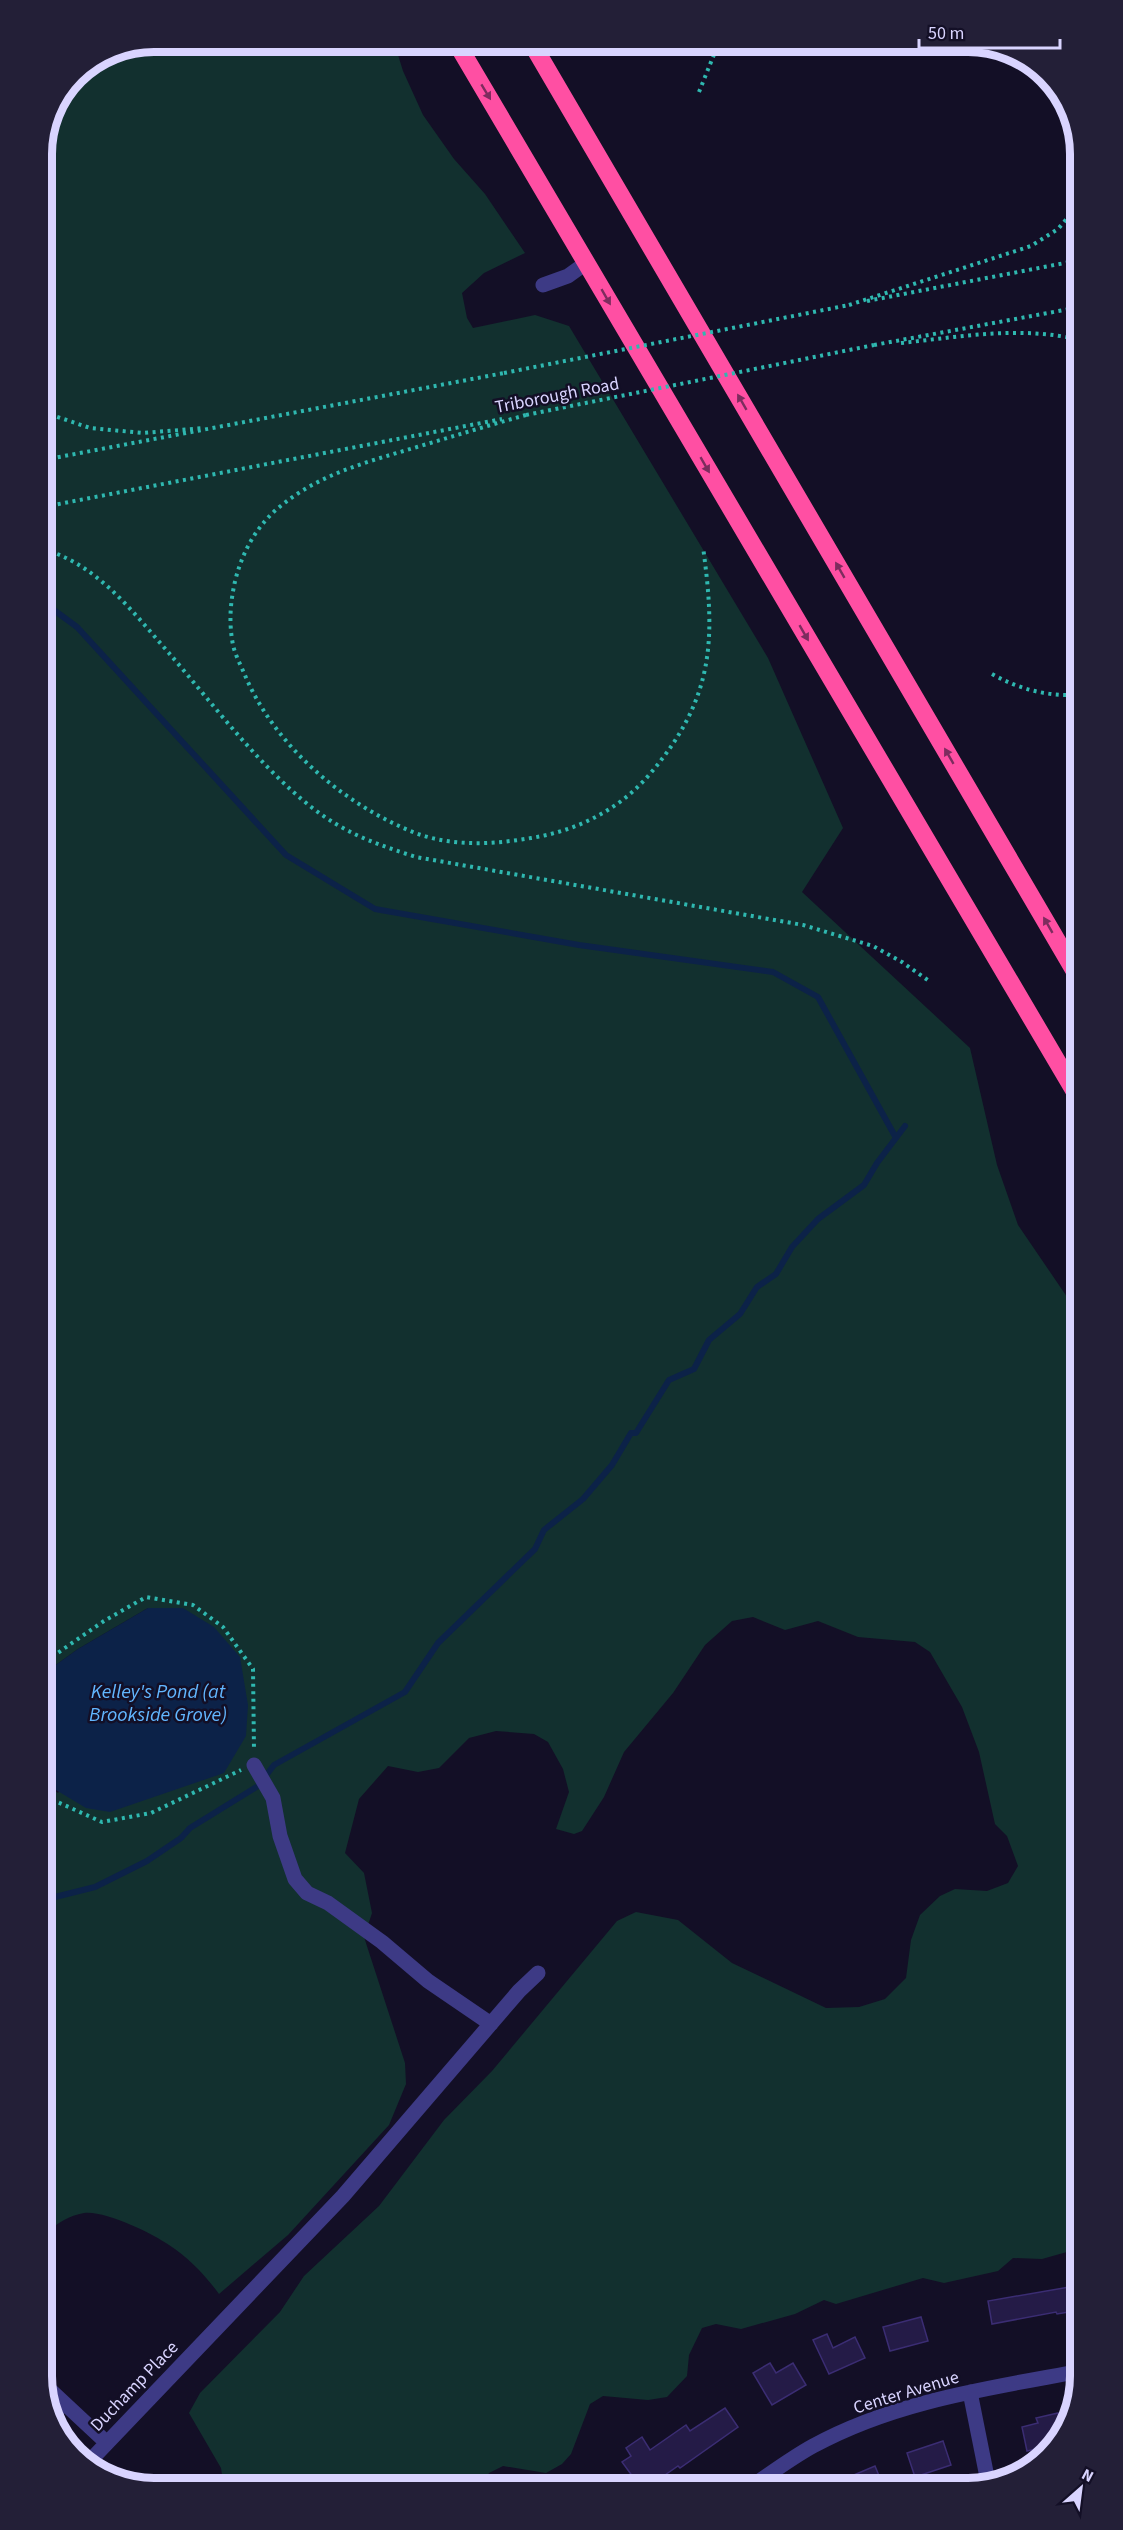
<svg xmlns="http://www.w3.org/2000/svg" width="1123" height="2530" viewBox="0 0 1123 2530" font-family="'Source Sans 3',sans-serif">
	<rect width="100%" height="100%" fill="#130f26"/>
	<path fill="#12302f" d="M154,42H394L403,71L423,115L454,159L485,194L525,253L484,273L462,293L467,318L473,328L535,315L569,326L768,658L843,828L802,892L970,1048L997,1165L1018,1225L1078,1313L1081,2248L1042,2259L1013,2258L998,2271L944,2283L923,2278L836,2304L824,2300L795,2314L741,2329L716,2324L702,2328L689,2355L687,2376L667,2397L648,2400L603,2396L590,2404L571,2454L562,2464L546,2473L503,2466L489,2473L482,2485L224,2487L221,2468L189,2413L200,2393L280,2312L304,2276L379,2206L444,2120L492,2071L617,1921L636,1912L678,1920L732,1963L826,2008L859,2007L885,1999L906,1978L911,1940L920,1915L940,1896L955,1889L987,1891L1008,1883L1018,1866L1007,1836L995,1824L979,1752L962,1707L930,1652L915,1642L858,1637L818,1621L785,1630L753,1617L732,1621L705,1645L673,1693L624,1752L604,1797L582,1831L574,1834L556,1829L569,1792L563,1769L548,1742L534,1734L496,1731L469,1738L439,1768L418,1772L388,1766L359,1799L345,1853L364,1873L372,1913L364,1937L405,2063L406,2084L389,2125L288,2235L219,2294C206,2276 188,2257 169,2245C152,2233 104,2210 84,2213C69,2216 58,2222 48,2232L46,1784L58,1793L182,1608H148L78,1649L46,1672L42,147L75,75L112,50Z"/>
	<path fill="#0c2248" d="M148,1608H183L214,1627L240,1657L248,1705L246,1736L224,1773L110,1812L86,1808L46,1784V1672L78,1649Z"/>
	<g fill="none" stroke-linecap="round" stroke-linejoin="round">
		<path stroke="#0c2248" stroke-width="6" d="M43,602L77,627L286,855L375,909L579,945L773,972L818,997L896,1138
			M47,1899L95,1887L147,1861L181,1838L190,1828L258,1786L274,1765L405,1692L438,1643L535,1549L544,1530L583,1499L612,1465L631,1433H636L669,1380L694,1369L709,1340L740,1314L757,1287L776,1274L792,1247L818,1219L864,1185L877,1163L905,1126"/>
	</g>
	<path fill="#241b47" stroke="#3b2d73" stroke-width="1.5" d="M1081,2285V2308L1075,2311L1057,2314L1056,2312L992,2324L988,2301Z
		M921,2317L928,2341L890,2351L883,2327Z
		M827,2334L833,2348L855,2337L865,2358L829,2374L813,2340Z
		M770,2363L776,2373L793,2363L806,2385L772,2405L753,2373Z
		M725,2408L738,2427L680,2468L678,2466L652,2484H643L637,2475L633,2477L622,2462L631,2456L626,2448L642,2437L650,2450L686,2425L690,2431Z
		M1058,2413L1062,2433L1058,2444L1046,2453L1045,2447L1027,2451L1022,2427L1038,2423L1036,2418Z
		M943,2441L951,2465L915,2477L907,2453Z
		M875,2466L882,2483H835Z"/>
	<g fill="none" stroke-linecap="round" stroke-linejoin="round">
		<path stroke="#2fb8b0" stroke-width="4" stroke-dasharray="3 4.5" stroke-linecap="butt" d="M699,92L719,42
			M867,301L1075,261
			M849,305L1031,246L1058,229L1075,209
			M901,343C959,337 1018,326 1076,339
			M874,345L1075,308
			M43,412L90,428L143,433L204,428
			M526,415C490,425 454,436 417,447C367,462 318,474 277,509C254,529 240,557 234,586C230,606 229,624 233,645C235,654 240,664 244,673C273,743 338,800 408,830C447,847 490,845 531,838C576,831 619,810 649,775C714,699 716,641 703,547
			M43,460L504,373
			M43,507L502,419
			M43,549C98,565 132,611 168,652C215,706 275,788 336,824C361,839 388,848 416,857L803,925L873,946L902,962L929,981
			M992,674C1019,689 1045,696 1076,695
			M46,1661L104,1621L146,1597L193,1605L223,1627L253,1669L254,1750
			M46,1795L53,1800L102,1822L151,1813L241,1770"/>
		<path stroke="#3d3a85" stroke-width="15" d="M543,285L568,276L586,263
			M254,1765L273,1798L280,1836L295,1879L307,1893L328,1903L382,1942L428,1981L491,2024
			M48,2388L107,2443
			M970,2392L988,2482
			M51,2416L64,2403
			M86,2465L343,2196L519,1991L538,1973
			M755,2484C774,2471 793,2457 813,2446C895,2401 990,2388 1081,2371"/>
		<path stroke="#ff4fa3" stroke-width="18" d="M456,42L1078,1097
			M531,42L1077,975"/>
		<path stroke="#2fb8b0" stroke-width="4" stroke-dasharray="3 4.5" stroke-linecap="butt" d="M504,373L849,305
			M526,415L874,345"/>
	</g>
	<defs><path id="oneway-solid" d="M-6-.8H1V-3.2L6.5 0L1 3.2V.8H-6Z" transform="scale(1.5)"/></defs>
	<g fill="#7d2c5e">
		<use href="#oneway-solid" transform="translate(486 92) rotate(59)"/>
		<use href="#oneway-solid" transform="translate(606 297) rotate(60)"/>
		<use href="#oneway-solid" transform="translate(742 402) rotate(-120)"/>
		<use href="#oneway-solid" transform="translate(705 465) rotate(60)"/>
		<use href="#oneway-solid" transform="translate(840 570) rotate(-120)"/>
		<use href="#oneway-solid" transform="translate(804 633) rotate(60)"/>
		<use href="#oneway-solid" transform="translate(949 756) rotate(-120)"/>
		<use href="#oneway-solid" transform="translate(1048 925) rotate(-120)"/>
	</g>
	<g text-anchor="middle" stroke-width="5" stroke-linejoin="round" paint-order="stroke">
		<g font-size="18" fill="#d9d4ff" stroke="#130f26">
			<text transform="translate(557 395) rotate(-11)" y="6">Triborough Road</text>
			<text transform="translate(134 2386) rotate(-46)" y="6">Duchamp Place</text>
			<text transform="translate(906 2392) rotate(-17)" y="6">Center Avenue</text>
		</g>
		<g font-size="20" font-style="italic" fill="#62b6ff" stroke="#130f26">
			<text x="158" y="1698">Kelley's Pond (at<tspan x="158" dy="23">Brookside Grove)</tspan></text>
		</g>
	</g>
	<path d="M0 0H1123V2530H0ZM154 52H968A102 102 0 0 1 1070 154V2376A102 102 0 0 1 968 2478H154A102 102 0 0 1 52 2376V154A102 102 0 0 1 154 52Z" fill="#231f37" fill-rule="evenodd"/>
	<path fill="none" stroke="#d9d4ff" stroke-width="8" d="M154 52H968A102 102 0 0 1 1070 154V2376A102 102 0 0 1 968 2478H154A102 102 0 0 1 52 2376V154A102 102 0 0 1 154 52Z"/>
	<g transform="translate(1081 2488) rotate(28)" stroke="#130f26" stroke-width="4.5" paint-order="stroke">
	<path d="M0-4.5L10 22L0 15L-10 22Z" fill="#d9d4ff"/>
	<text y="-9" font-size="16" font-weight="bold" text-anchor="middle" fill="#d9d4ff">N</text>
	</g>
	<path d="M919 39v9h141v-9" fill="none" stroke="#d9d4ff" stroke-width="3"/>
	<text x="928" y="39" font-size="18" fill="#d9d4ff" stroke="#130f26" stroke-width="4.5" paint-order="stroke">50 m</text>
</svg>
